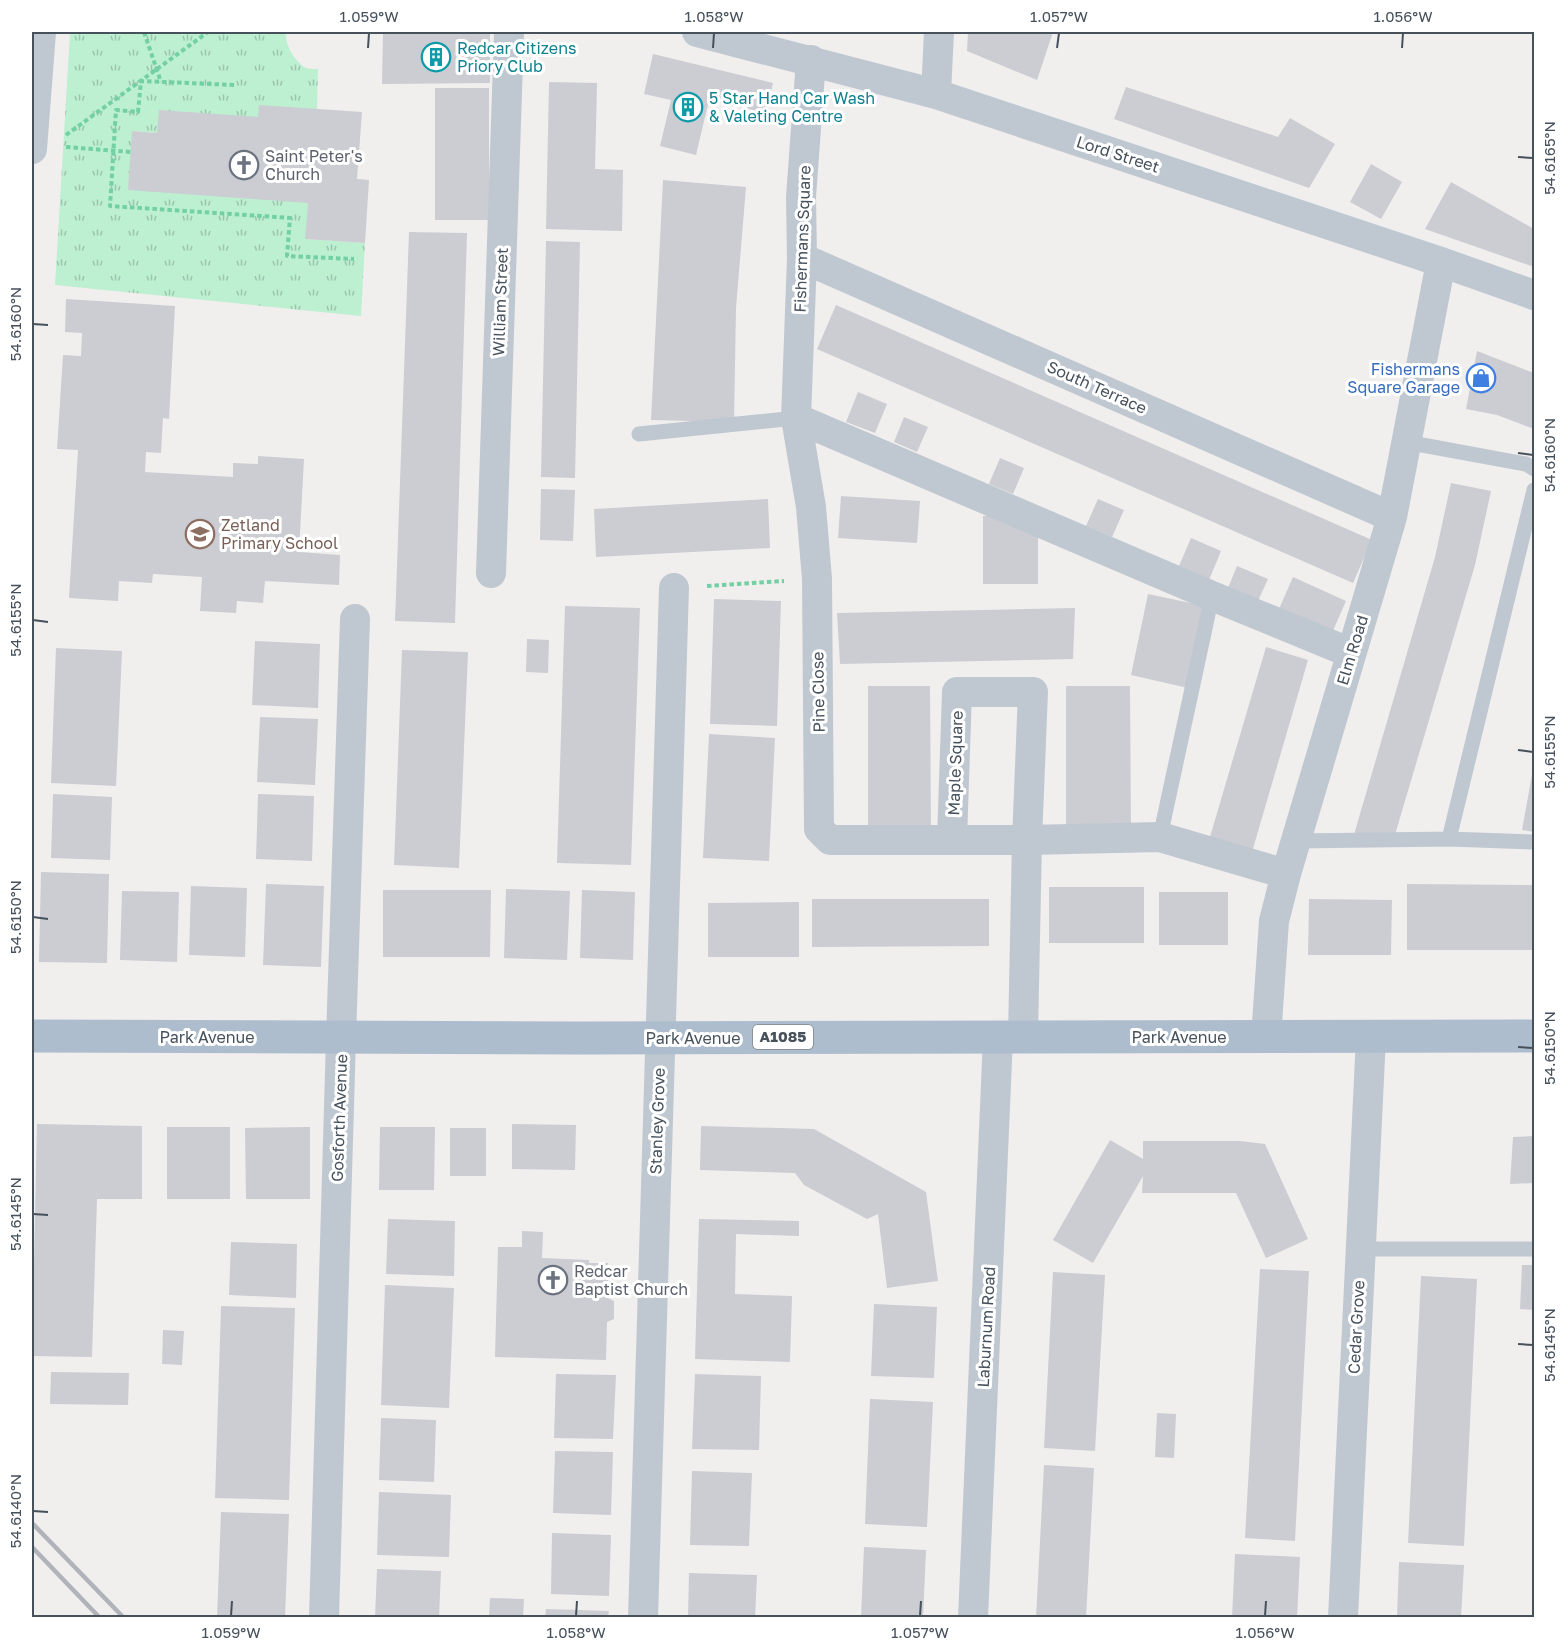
<svg xmlns="http://www.w3.org/2000/svg" width="1566" height="1649" viewBox="0 0 1566 1649" font-family="'Golos Text',sans-serif">
	<defs>
		<pattern id="grass-tufts" width="24" height="20" patternUnits="userSpaceOnUse" patternTransform="scale(1.5)"><rect width="24" height="20" fill="#bcf0d1"/><path d="M3 7l-1-3M5 7V3M7 7l1-3M15 17l-1-3M17 17v-4M19 17l1-3" fill="none" stroke="#9bc5ad"/></pattern>
	</defs>
	<rect width="100%" height="100%" fill="#f1eeee"/>
	<path fill="url(#grass-tufts)" d="M70,32H286C285,44 293,59 304,67C307,69 314,69 318,69L317,109L157,133L132,131L308,203L306,239L365,243L361,316L55,285Z"/>
	<path fill="#cbcdd3" d="M383,32H490V83L382,84Z
		M968,32L1027,33L1053,32L1037,80L967,51Z
		M653,54L773,83L766,113L709,100L696,155L660,146L671,100L644,94Z
		M549,82L597,83L595,169L623,170L622,231L546,229Z
		M1126,87L1278,137L1290,118L1335,144L1309,188L1114,119Z
		M435,88H489V220H435Z
		M259,105L362,112L357,179L369,180L365,243L305,239L308,203L128,190L132,131L157,133L159,110L258,117Z
		M1371,164L1402,182L1381,219L1350,202Z
		M663,180L746,187L736,308L734,422L651,420Z
		M1451,182L1534,229V267L1425,229Z
		M409,232L467,233L455,623L395,621Z
		M546,241L580,242L575,478L541,477Z
		M66,299L175,306L169,419L163,418L161,453L146,452L145,472L233,477V463L258,464V456L304,459L299,552L340,555L339,585L265,581L263,603L237,601L236,613L200,611L202,577L153,574L152,583L119,581L118,601L69,598L78,450L57,449L63,355L81,356L82,333L65,332Z
		M836,305L1372,540L1353,583L817,349Z
		M1477,351L1534,373V429L1497,415L1466,409Z
		M858,392L887,404L875,433L846,422Z
		M904,417L928,427L917,452L894,442Z
		M1000,458L1024,468L1013,494L989,484Z
		M1451,483L1491,491L1475,565L1394,838H1353L1435,557Z
		M541,489L575,490L573,541L540,540Z
		M841,496L920,501L917,543L838,538Z
		M768,499L770,548L596,557L594,509Z
		M1098,499L1124,510L1112,537L1086,526Z
		M1038,515V584H983V516Z
		M1191,538L1221,551L1209,580L1179,566Z
		M1237,566L1268,579L1258,601L1228,588Z
		M1293,577L1346,601L1332,633L1279,609Z
		M1148,594L1205,606L1188,688L1131,675Z
		M714,599L781,601L777,726L710,724Z
		M565,606L640,608L631,865L557,863Z
		M1075,608L1073,659L840,664L837,613Z
		M527,639L549,640L548,673L526,672Z
		M255,641L320,644L318,708L252,705Z
		M1266,647L1308,660L1250,859L1207,847Z
		M56,648L122,651L116,786L51,783Z
		M402,650L468,652L459,868L394,865Z
		M868,686H930L931,835H868Z
		M1066,686H1130L1131,836L1066,837Z
		M260,717L318,719L315,785L257,782Z
		M709,734L775,738L769,861L703,858Z
		M1533,769H1534V832L1522,830Z
		M53,794L112,797L110,860L51,858Z
		M258,794L314,796L312,861L256,859Z
		M41,872L109,874L107,963L39,962Z
		M266,884L324,886L321,967L263,965Z
		M1407,884L1534,885V950H1407Z
		M191,886L247,888L245,957L189,955Z
		M1049,887H1144V943H1049Z
		M506,889L570,891L567,960L504,958Z
		M383,890H491L490,957H383Z
		M582,890L635,892L633,960L580,958Z
		M122,891L179,892L177,962L120,960Z
		M1159,892H1228V945H1159Z
		M812,899H989V946L812,947Z
		M1309,899L1392,900L1391,955H1308Z
		M799,902V957H708V903Z
		M37,1124L142,1126V1199H97L92,1357L32,1356Z
		M512,1124L576,1125L575,1170L512,1169Z
		M701,1126L814,1129L926,1192L938,1281L887,1288L878,1214L867,1219L804,1185L795,1173L700,1170Z
		M167,1127H230V1199H167Z
		M310,1127V1199H246L245,1128Z
		M380,1127H435L434,1190H379Z
		M450,1128H486V1176H450Z
		M1534,1136V1183L1510,1184L1513,1137Z
		M1110,1140L1143,1159V1141H1240L1265,1144L1308,1239L1266,1258L1236,1193H1142L1143,1176L1093,1263L1053,1240Z
		M388,1219L455,1221L454,1276L386,1274Z
		M699,1219L799,1221V1236L736,1234L735,1294L792,1296L790,1362L695,1359Z
		M522,1231L543,1232L542,1258L589,1260V1263H608V1298L614,1301V1319L607,1322L606,1360L495,1357L498,1247H522Z
		M231,1242L297,1244L296,1298L229,1295Z
		M1522,1265H1534V1310L1520,1309Z
		M1260,1269L1309,1271L1295,1541L1245,1538Z
		M1053,1272L1105,1275L1095,1451L1044,1448Z
		M1421,1276L1477,1279L1464,1546L1408,1543Z
		M385,1285L454,1288L449,1408L381,1405Z
		M874,1304L937,1307L934,1378L871,1376Z
		M221,1306L295,1308L289,1500L215,1498Z
		M163,1330L184,1331L182,1365L162,1364Z
		M51,1372L129,1373L128,1405L50,1404Z
		M556,1374L616,1375L613,1439L554,1438Z
		M695,1374L761,1376L759,1450L692,1449Z
		M870,1399L933,1402L927,1527L865,1524Z
		M1157,1413L1176,1414L1174,1458L1155,1457Z
		M381,1418L436,1420L434,1482L379,1480Z
		M555,1451L613,1452L611,1515L553,1513Z
		M1044,1465L1094,1468L1086,1618H1036Z
		M692,1471L752,1473L749,1546L690,1545Z
		M379,1492L451,1495L449,1557L377,1555Z
		M221,1512L289,1514L285,1618H217Z
		M552,1533L611,1535L609,1596L551,1594Z
		M864,1547L926,1550L923,1618H861Z
		M1235,1554L1300,1557L1297,1618H1232Z
		M1399,1562L1464,1565L1461,1618H1397Z
		M377,1569L441,1571L439,1618H375Z
		M689,1573L757,1575L755,1618H688Z
		M490,1598L524,1599L523,1617L489,1616Z
		M546,1609L609,1611L608,1618H545Z"/>
	<g fill="none" stroke-linecap="round" stroke-linejoin="round">
		<path stroke="#73cfa4" stroke-width="4" stroke-dasharray="4.5 3" stroke-linecap="butt" d="M144,32L161,82
			M234,85L141,81L138,112L116,110L110,206L290,218L287,256L354,259
			M66,135L208,32
			M66,147L131,152
			M707,586L784,581"/>
		<path stroke="#bfc8d1" stroke-width="15" d="M639,434L796,418
			M1406,442L1526,464L1534,469
			M1160,837L1212,596
			M1449,839L1534,490
			M1297,841L1449,839L1534,842
			M1359,1249H1534"/>
		<path stroke="#bfc8d1" stroke-width="30" d="M697,32L936,94L1441,262L1534,295
			M811,60L801,197L802,258L796,418L811,507L817,579L819,829L830,840H952
			M936,94L939,32
			M32,149L41,32
			M802,258L1392,517
			M796,418L1212,596L1351,653
			M491,573L509,32
			M1023,1036L1027,840L1033,692H957L952,840H1027L1160,837L1286,874
			M1266,1038L1274,921L1286,874L1392,517L1441,262
			M324,1618L341,1038L355,619
			M643,1618L674,588
			M973,1618L998,1037
			M1343,1618L1371,1037"/>
		<path stroke="#adbdce" stroke-width="33" d="M32,1036L581,1038L1534,1036"/>
		<path stroke="#b0b3b9" stroke-width="4.5" d="M32,1523L124,1618
			M32,1547L100,1618"/>
	</g>
	<path fill="none" stroke="#46515c" stroke-width="2" d="M368,48L369,33M713,48L714,33M1057,48L1059,33M1402,48L1403,33M1518,157L1533,158M33,324L48,325M1518,453L1533,455M33,620L48,622M1518,750L1533,752M33,917L48,919M1518,1047L1533,1048M33,1214L48,1215M1518,1344L1533,1345M33,1511L48,1512M231,1616L232,1601M576,1616L577,1601M920,1616L921,1601M1265,1616L1266,1601"/>
	<defs>
		<g id="building-ring" transform="scale(1.5)"><circle r="9.5" fill="#fff" stroke="#0f9aa8" stroke-width="1.5"/><path d="M-4-6H4V6H1V3H-1V6H-4ZM-2.5-4.3h1.7v1.8h-1.7ZM.8-4.3h1.7v1.8H.8ZM-2.5-1h1.7V.8h-1.7ZM.8-1h1.7V.8H.8Z" fill="#0f9aa8"/></g>
		<g id="church-ring" transform="scale(1.5)"><circle r="9.5" fill="#fff" stroke="#6b7280" stroke-width="1.5"/><path d="M-1.2-6h2.4v3.5h3.3v2.4h-3.3V6h-2.4V-.1h-3.3v-2.4h3.3Z" fill="#6b7280"/></g>
		<g id="shop-ring" transform="scale(1.5)"><circle r="9.5" fill="#fff" stroke="#3f7fe0" stroke-width="1.5"/><path d="M-5-2.5h2.3a2.7 3.5 0 0 1 5.4 0H5L5.5 6h-11ZM-1.5-2.5h3a1.5 2.3 0 0 0-3 0Z" fill="#3f7fe0"/></g>
		<g id="school-ring" transform="scale(1.5)"><circle r="9.5" fill="#fff" stroke="#8d6e63" stroke-width="1.5"/><path d="M0-5L7-2L0 1L-7-2ZM-4 1L0 2.5L4 1V4Q0 6-4 4Z" fill="#8d6e63"/></g>
	</defs>
	<g fill-rule="evenodd">
		<use href="#building-ring" x="436" y="57"/>
		<use href="#building-ring" x="688" y="107"/>
		<use href="#church-ring" x="244" y="165"/>
		<use href="#shop-ring" x="1481" y="378"/>
		<use href="#school-ring" x="200" y="534"/>
		<use href="#church-ring" x="553" y="1280"/>
	</g>
	<g text-anchor="middle" stroke-width="6" stroke-linejoin="round" paint-order="stroke">
		<rect fill="#fff" stroke="#7e858d" stroke-width="1.5" x="753" y="1025" width="60" height="24" rx="4.5"/>
		<g font-size="15" font-weight="bold" fill="#46515c">
			<text x="783" y="1042">A1085</text>
		</g>
		<g font-size="16" fill="#0d838f" stroke="#fff" text-anchor="start">
			<text x="457" y="54">Redcar Citizens<tspan x="457" dy="18">Priory Club</tspan></text>
			<text x="709" y="104">5 Star Hand Car Wash<tspan x="709" dy="18">&amp; Valeting Centre</tspan></text>
		</g>
		<g font-size="16" fill="#46515c" stroke="#fff">
			<text transform="translate(1118 154) rotate(18)" y="6">Lord Street</text>
			<text transform="translate(802 239) rotate(-88)" y="6">Fishermans Square</text>
			<text transform="translate(500 302) rotate(-88)" y="6">William Street</text>
			<text transform="translate(1097 387) rotate(24)" y="6">South Terrace</text>
			<text transform="translate(1352 650) rotate(-73)" y="6">Elm Road</text>
			<text transform="translate(818 692) rotate(-91)" y="6">Pine Close</text>
			<text transform="translate(955 763) rotate(-88)" y="6">Maple Square</text>
			<text x="207" y="1043">Park Avenue</text>
			<text x="1179" y="1043">Park Avenue</text>
			<text x="693" y="1044">Park Avenue</text>
			<text transform="translate(339 1118) rotate(-88)" y="6">Gosforth Avenue</text>
			<text transform="translate(657 1121) rotate(-88)" y="6">Stanley Grove</text>
			<text transform="translate(986 1327) rotate(-87)" y="6">Laburnum Road</text>
			<text transform="translate(1356 1327) rotate(-87)" y="6">Cedar Grove</text>
		</g>
		<g font-size="16" fill="#5b616d" stroke="#fff" text-anchor="start">
			<text x="265" y="162">Saint Peter's<tspan x="265" dy="18">Church</tspan></text>
			<text x="574" y="1277">Redcar<tspan x="574" dy="18">Baptist Church</tspan></text>
		</g>
		<g font-size="16" fill="#366cbe" stroke="#fff" text-anchor="end">
			<text x="1460" y="375">Fishermans<tspan x="1460" dy="18">Square Garage</tspan></text>
		</g>
		<g font-size="16" fill="#785e54" stroke="#fff" text-anchor="start">
			<text x="221" y="531">Zetland<tspan x="221" dy="18">Primary School</tspan></text>
		</g>
	</g>
	<rect width="1566" height="1649" fill="none" stroke="#ffffff" stroke-width="66"/>
	<rect x="33" y="33" width="1500" height="1583" fill="none" stroke="#46515c" stroke-width="2"/>
	<g font-size="15" text-anchor="middle" fill="#46515c">
		<text x="369" y="22">1.059°W</text>
		<text x="714" y="22">1.058°W</text>
		<text x="1059" y="22">1.057°W</text>
		<text x="1403" y="22">1.056°W</text>
		<text transform="translate(1550 158) rotate(-90)" y="5">54.6165°N</text>
		<text transform="translate(16 324) rotate(-90)" y="5">54.6160°N</text>
		<text transform="translate(1550 455) rotate(-90)" y="5">54.6160°N</text>
		<text transform="translate(16 620) rotate(-90)" y="5">54.6155°N</text>
		<text transform="translate(1550 752) rotate(-90)" y="5">54.6155°N</text>
		<text transform="translate(16 917) rotate(-90)" y="5">54.6150°N</text>
		<text transform="translate(1550 1048) rotate(-90)" y="5">54.6150°N</text>
		<text transform="translate(16 1214) rotate(-90)" y="5">54.6145°N</text>
		<text transform="translate(1550 1345) rotate(-90)" y="5">54.6145°N</text>
		<text transform="translate(16 1511) rotate(-90)" y="5">54.6140°N</text>
		<text x="231" y="1638">1.059°W</text>
		<text x="576" y="1638">1.058°W</text>
		<text x="920" y="1638">1.057°W</text>
		<text x="1265" y="1638">1.056°W</text>
	</g>
</svg>
